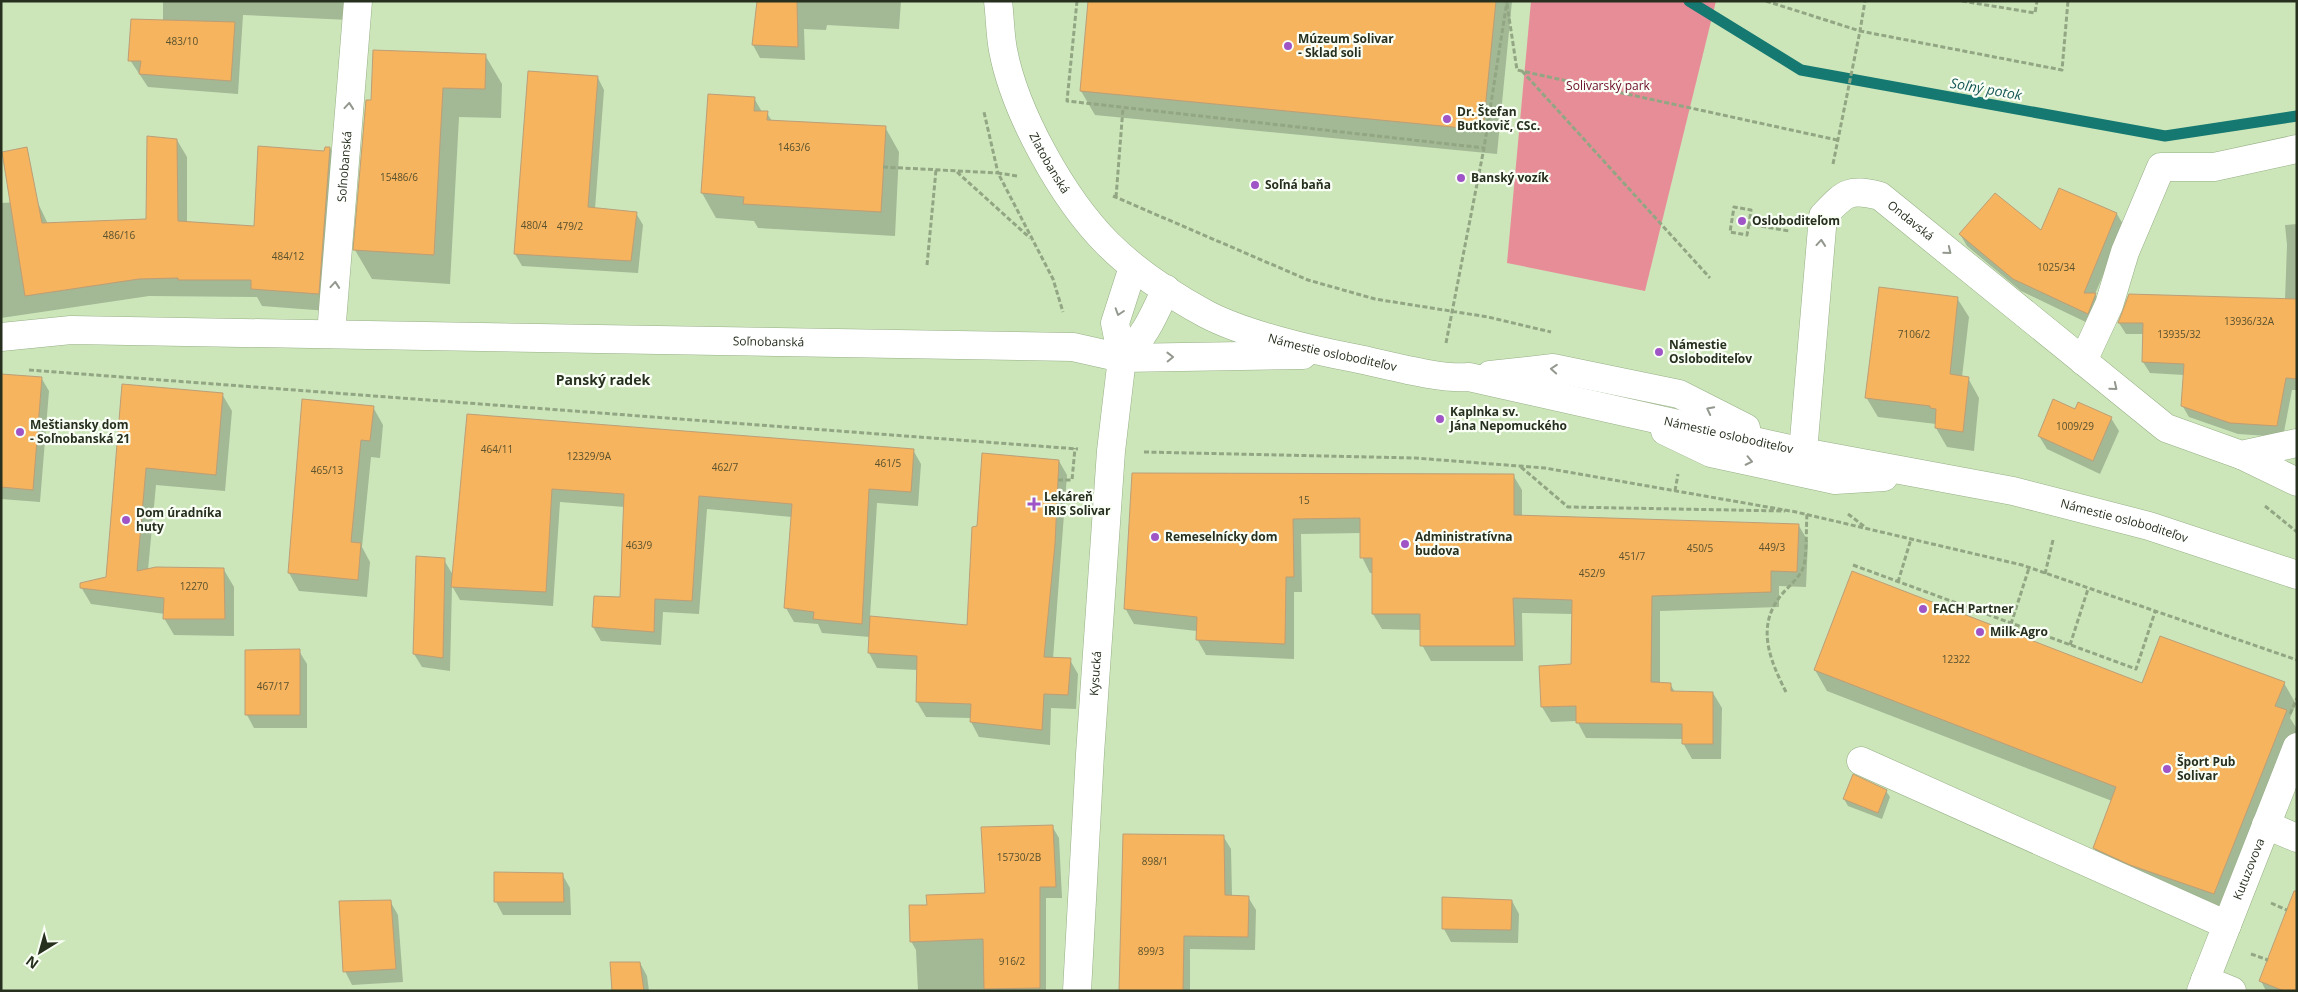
<svg xmlns="http://www.w3.org/2000/svg" width="2298" height="992" viewBox="0 0 2298 992" font-family="'Open Sans',sans-serif">
	<rect width="100%" height="100%" fill="#cce6ba"/>
	<path fill="#e78d98" d="M1531,1H1716L1645,291L1507,263Z"/>
	<path fill="#0003" d="M163,1H353L349,20L243,15L238,94L148,87L130,60L163,21Z
		M758,1H901L899,29L827,25L826,30L804,29L805,60L760,58L753,45Z
		M1090,1H1512L1497,154L1095,115L1081,91Z
		M485,55L502,84L501,118L459,117L450,284L372,279L355,250L372,102Z
		M598,78L604,90L595,209L636,213L643,225L638,273L522,266L515,254Z
		M709,96L754,98L762,112L767,113L772,121L885,127L899,152L895,236L758,228L754,221L716,218L702,193Z
		M177,140L187,157V222L255,227L330,148L340,165L328,311L262,306L257,297L149,296L1,318V203L37,201L48,224L148,220Z
		M2117,214L2124,226L2095,294L2102,306L2094,326L2021,291L1967,246L1960,234L2041,232Z
		M2297,224V390H2292L2283,437L2238,434L2189,417L2182,405L2184,375L2150,373L2143,362L2144,334H2126L2119,323L2129,296L2285,300L2287,245L2285,225Z
		M1957,298L1969,317L1962,377L1968,378L1979,398L1974,451L1947,447L1936,428V424L1878,417L1866,397Z
		M1,376L42,379L49,391L40,502L1,499Z
		M123,385L222,394L232,411L225,491L156,485L148,570H224L234,587V636L174,635L164,618L165,614L91,604L81,587L107,578Z
		M303,401L373,407L383,425L380,458L371,457L362,547L370,562L367,597L299,591L289,573Z
		M468,416L913,450L921,464L918,506L877,503L870,617L968,626L978,528L1059,461L1067,475L1053,659L1070,660L1078,674L1076,709L1051,708L1050,745L979,737L971,722V718L926,717L917,702L918,670L877,668L869,653L870,637L822,633L818,624L794,622L786,608L792,517L707,509L699,614L663,612L661,645L601,641L593,627L621,598L625,507L560,502L553,606L460,600L452,586L450,671L422,667L414,654L444,560L453,575Z
		M2111,418L2119,431L2100,474L2047,449L2039,436Z
		M1133,474L1513,475L1522,490V517L1799,526L1808,541L1806,587L1779,586V607L1660,611V684H1670L1675,692L1713,693L1722,708L1721,759H1692L1683,743V739L1586,738L1577,721L1551,722L1542,707L1572,665L1573,614L1522,613L1523,661H1431L1422,645V630L1382,629L1373,614V573H1370L1362,557V533L1301,534L1302,592H1294V659L1206,655L1197,639V631L1134,624L1125,608Z
		M299,651L307,664V728H254L247,715Z
		M1815,670L2143,685L2284,683L2296,704L2290,718L2297,729V735L2226,914L2106,868L2094,848L2112,801L1827,691Z
		M1886,791L1890,797L1882,819L1848,806L1844,799Z
		M1052,826L1059,838L1062,898H1046V991H918L916,950L911,941L928,906L986,894Z
		M1223,836L1231,849L1232,896L1248,897L1256,910L1255,950L1190,949V991H1122Z
		M562,874L570,888L571,915H503L496,902Z
		M2297,887V991H2266L2261,981Z
		M390,901L398,915L403,982L352,985L345,971Z
		M1512,901L1519,914L1518,943L1451,942L1444,929Z
		M640,963L647,976L649,991H614Z"/>
	<g fill="none" stroke-linecap="round" stroke-linejoin="round">
		<path stroke="#157871" stroke-width="11" d="M1689,1L1801,70L2165,136L2297,116"/>
	</g>
	<path fill="#f5b45d" stroke="#bd9e77" d="M757,1H797L798,47L752,45Z
		M1088,1H1496L1483,130L1080,91Z
		M131,19L235,22L231,81L139,74L141,61H128Z
		M373,50L486,54L485,89L443,88L434,255L353,250L366,100H371Z
		M528,71L598,76L588,207L637,212L631,261L514,254Z
		M708,94L755,97L754,111H768L767,120L886,126L881,212L743,204L744,197L701,193Z
		M147,136L177,139L178,221L254,226L258,146L324,151L325,147H330L319,294L251,289V280H178V278L139,279L25,296L2,152L27,147L42,223L146,219Z
		M2059,188L2117,213L2084,293H2096L2088,314L2013,279L1959,234L1995,193L2041,230Z
		M1879,287L1958,297L1950,374L1969,377L1963,432L1935,428L1936,409L1930,408V406L1865,398Z
		M2129,294L2297,299V379L2286,378L2277,426L2230,423L2181,406L2184,364L2142,362L2143,323H2118Z
		M1,374L42,377L33,490L1,487Z
		M122,384L223,393L216,475L146,468L137,571L156,567L224,568L225,619H163L164,598L80,588V583L106,577Z
		M302,399L374,406L370,441L361,440L351,542L361,543L358,580L288,573Z
		M2053,399L2075,409L2078,402L2112,417L2093,461L2038,436Z
		M467,414L914,449L911,492L869,489L862,624L813,619L814,612L784,608L792,504L699,496L692,601L655,599L654,632L592,627L594,596L620,597L624,494L552,489L546,592L451,587Z
		M982,453L1059,460L1055,544L1044,657L1071,658L1068,695L1044,694L1042,730L970,722L971,704L916,702L917,656L868,653L870,616L967,625L972,527L977,526Z
		M1132,473L1514,474V515L1799,524L1797,572L1771,571V592L1652,596L1651,682L1671,683V691L1713,692V744H1682V724L1576,723V706L1541,707L1539,666L1571,664L1572,600L1513,598L1515,646H1420V614H1372V558H1360V518L1293,519L1294,577H1286L1285,644L1196,640L1197,617L1124,609Z
		M416,556L445,558L443,658L413,654Z
		M1852,571L2142,683L2160,636L2285,682L2275,706L2287,710L2214,894L2130,865L2093,848L2116,787L1814,670Z
		M300,649V715H245V650Z
		M1853,774L1887,790L1878,813L1843,799Z
		M1053,825L1056,887H1040V988L984,989L983,939L910,942L909,905H927L926,895L985,893L981,827Z
		M1123,834L1224,835L1225,895L1249,896L1248,937L1184,936L1183,991H1119Z
		M494,872L563,873L564,902H494Z
		M2294,891H2297V991H2284L2259,981Z
		M1442,897L1512,900L1511,930L1442,929Z
		M391,900L396,969L343,972L339,901Z
		M610,962H640L644,991H612Z"/>
	<g fill="none" stroke-linecap="round" stroke-linejoin="round">
		<g stroke="#96af85" stroke-width="29">
			<g id="minor">
				<path id="s1" d="M998,1C1000,17 1000,34 1003,50C1015,113 1063,199 1108,244C1136,272 1171,295 1206,314C1244,334 1311,350 1354,358C1385,364 1439,380 1469,377L1803,452L2013,491L2149,526L2297,575"/>
				<path id="s2" d="M331,334L358,1"/>
				<path id="s3" d="M1,337L71,330L1073,347L1122,358L1303,355"/>
				<path d="M1122,358C1145,337 1153,317 1166,289"/>
				<path d="M2083,361L2109,305L2125,252L2161,167H2214L2297,149"/>
				<path d="M1490,375L1553,368L1679,394L1746,428"/>
				<path d="M1665,431L1711,453L1835,480L1884,477"/>
				<path id="s4" d="M1803,452L1823,216C1845,193 1848,188 1880,196L2166,428L2241,455L2297,443"/>
				<path d="M2241,455L2297,482"/>
				<path d="M1861,761L2227,925"/>
				<path d="M2266,825L2297,838"/>
				<path d="M2205,980L2232,991"/>
				<path id="s5" d="M1077,991L1090,754L1111,451L1122,358L1115,323L1133,267"/>
				<path id="s6" d="M2201,991L2297,747"/>
			</g>
		</g>
		<path stroke="#92a683" stroke-width="3" stroke-dasharray="5 2.5" stroke-linecap="butt" d="M1077,1L1067,101L1484,148
			M1766,1L1860,31L1865,1
			M1962,1L2035,13L2037,1
			M1507,4L1517,70L1837,140
			M1522,71L1710,278
			M1833,164L1860,31L2062,70L2068,1
			M883,167L998,173L984,112
			M957,172L1030,238
			M1017,176L998,173L1053,279L1063,312
			M1113,196L1308,280L1375,299L1488,317L1551,332
			M1116,197L1123,108
			M1749,224L1747,235L1730,232L1734,207L1751,210L1749,224L1789,231
			M927,265L936,170
			M1446,343L1484,148L1507,1
			M29,370L1078,449
			M1144,452L1415,458L1545,468L1796,512L2022,565L2297,660
			M1521,467L1568,507L1785,511
			M1058,480H1072L1075,448
			M1675,491L1678,474
			M2265,506L2297,532
			M1848,514L1865,527
			M1853,565L2136,669L2155,612
			M2045,574L2053,540
			M1898,582L1911,539
			M2011,624L2029,568
			M2070,645L2088,589
			M1786,692C1771,662 1756,629 1779,598C1785,589 1799,579 1803,568C1807,559 1806,526 1807,514
			M2290,714L2297,698
			M2271,903L2287,910
			M2251,954L2268,960"/>
		<use href="#minor" stroke="#fff" stroke-width="28"/>
	</g>
	<defs><path id="oneway-chevron" d="M-2-3.5L2.5 0L-2 3.5" fill="none" stroke-width="1.6" stroke-linecap="round" stroke-linejoin="round" transform="scale(1.25)"/></defs>
	<g stroke="#93988f">
		<use href="#oneway-chevron" transform="translate(349 106) rotate(-85)"/>
		<use href="#oneway-chevron" transform="translate(1821 243) rotate(-85)"/>
		<use href="#oneway-chevron" transform="translate(1948 251) rotate(39)"/>
		<use href="#oneway-chevron" transform="translate(335 285) rotate(-85)"/>
		<use href="#oneway-chevron" transform="translate(1119 312) rotate(108)"/>
		<use href="#oneway-chevron" transform="translate(1170 357) rotate(-1)"/>
		<use href="#oneway-chevron" transform="translate(1554 369) rotate(-176)"/>
		<use href="#oneway-chevron" transform="translate(2114 387) rotate(39)"/>
		<use href="#oneway-chevron" transform="translate(1710 410) rotate(-153)"/>
		<use href="#oneway-chevron" transform="translate(1749 461) rotate(12)"/>
	</g>
	<g fill="#a055c7" stroke="#fafff6" stroke-width="2">
		<circle cx="1288" cy="46" r="5"/>
		<circle cx="1447" cy="119" r="5"/>
		<circle cx="1461" cy="178" r="5"/>
		<circle cx="1255" cy="185" r="5"/>
		<circle cx="1742" cy="221" r="5"/>
		<circle cx="1659" cy="352" r="5"/>
		<circle cx="1440" cy="419" r="5"/>
		<circle cx="20" cy="432" r="5"/>
		<path d="M1031.5 496.5h5v5h5v5h-5v5h-5v-5h-5v-5h5z"/>
		<circle cx="126" cy="520" r="5"/>
		<circle cx="1155" cy="537" r="5"/>
		<circle cx="1405" cy="544" r="5"/>
		<circle cx="1923" cy="609" r="5"/>
		<circle cx="1980" cy="632" r="5"/>
		<circle cx="2167" cy="769" r="5"/>
	</g>
	<g text-anchor="middle" stroke-width="4.5" stroke-linejoin="round" paint-order="stroke">
		<g font-size="10" fill="#5a512e">
			<text x="182" y="45">483/10</text>
			<text x="794" y="151">1463/6</text>
			<text x="399" y="181">15486/6</text>
			<text x="534" y="229">480/4</text>
			<text x="570" y="230">479/2</text>
			<text x="119" y="239">486/16</text>
			<text x="288" y="260">484/12</text>
			<text x="2056" y="271">1025/34</text>
			<text x="2249" y="325">13936/32A</text>
			<text x="1914" y="338">7106/2</text>
			<text x="2179" y="338">13935/32</text>
			<text x="2075" y="430">1009/29</text>
			<text x="497" y="453">464/11</text>
			<text x="589" y="460">12329/9A</text>
			<text x="888" y="467">461/5</text>
			<text x="725" y="471">462/7</text>
			<text x="327" y="474">465/13</text>
			<text x="1304" y="504">15</text>
			<text x="639" y="549">463/9</text>
			<text x="1772" y="551">449/3</text>
			<text x="1700" y="552">450/5</text>
			<text x="1632" y="560">451/7</text>
			<text x="1592" y="577">452/9</text>
			<text x="194" y="590">12270</text>
			<text x="1956" y="663">12322</text>
			<text x="273" y="690">467/17</text>
			<text x="1019" y="861">15730/2B</text>
			<text x="1155" y="865">898/1</text>
			<text x="1151" y="955">899/3</text>
			<text x="1012" y="965">916/2</text>
		</g>
		<g font-size="12" font-weight="bold" fill="#27301f" stroke="#fafff6" text-anchor="start">
			<text x="1298" y="43">Múzeum Solivar<tspan x="1298" dy="14">- Sklad soli</tspan></text>
			<text x="1457" y="116">Dr. Štefan<tspan x="1457" dy="14">Butkovič, CSc.</tspan></text>
			<text x="1471" y="182">Banský vozík</text>
			<text x="1265" y="189">Soľná baňa</text>
			<text x="1752" y="225">Osloboditeľom</text>
			<text x="1669" y="349">Námestie<tspan x="1669" dy="14">Osloboditeľov</tspan></text>
			<text x="1450" y="416">Kaplnka sv.<tspan x="1450" dy="14">Jána Nepomuckého</tspan></text>
			<text x="30" y="429">Meštiansky dom<tspan x="30" dy="14">- Soľnobanská 21</tspan></text>
			<text x="1044" y="501">Lekáreň<tspan x="1044" dy="14">IRIS Solivar</tspan></text>
			<text x="136" y="517">Dom úradníka<tspan x="136" dy="14">huty</tspan></text>
			<text x="1165" y="541">Remeselnícky dom</text>
			<text x="1415" y="541">Administratívna<tspan x="1415" dy="14">budova</tspan></text>
			<text x="1933" y="613">FACH Partner</text>
			<text x="1990" y="636">Milk-Agro</text>
			<text x="2177" y="766">Šport Pub<tspan x="2177" dy="14">Solivar</tspan></text>
		</g>
		<g font-size="12" fill="#690925" stroke="#fafff6">
			<text x="1608" y="90">Solivarský park</text>
		</g>
		<g font-size="12" fill="#27301f" stroke="#fafff6">
			<text dy="4" stroke="none"><textPath href="#s1" startOffset="172">Zlatobanská</textPath></text>
			<text dy="4" stroke="none"><textPath href="#s2" startOffset="168">Soľnobanská</textPath></text>
			<text dy="4" stroke="none"><textPath href="#s4" startOffset="342">Ondavská</textPath></text>
			<text dy="4" stroke="none"><textPath href="#s3" startOffset="768">Soľnobanská</textPath></text>
			<text dy="4" stroke="none"><textPath href="#s1" startOffset="526">Námestie osloboditeľov</textPath></text>
			<text dy="4" stroke="none"><textPath href="#s1" startOffset="931">Námestie osloboditeľov</textPath></text>
			<text dy="4" stroke="none"><textPath href="#s1" startOffset="1336">Námestie osloboditeľov</textPath></text>
			<text dy="4" stroke="none"><textPath href="#s5" startOffset="318">Kysucká</textPath></text>
			<text dy="4" stroke="none"><textPath href="#s6" startOffset="131">Kutuzovova</textPath></text>
		</g>
		<g font-size="14" font-style="italic" fill="#165756" stroke="#fafff6">
			<text transform="translate(1986 89) rotate(10)" y="5">Soľný potok</text>
		</g>
		<g font-size="14" font-weight="bold" fill="#27301f" stroke="#fafff6">
			<text x="603" y="385">Panský radek</text>
		</g>
	</g>
	<rect width="2298" height="992" fill="none" stroke="#27301f" stroke-width="5"/>
	<g transform="translate(40 952) rotate(217)" stroke="#fafff6" stroke-width="4" paint-order="stroke">
	<path d="M0-4L9 19L0 12L-9 19Z" fill="#27301f"/>
	<text y="-8" font-size="14" font-weight="bold" text-anchor="middle" fill="#27301f">N</text>
	</g>
</svg>
